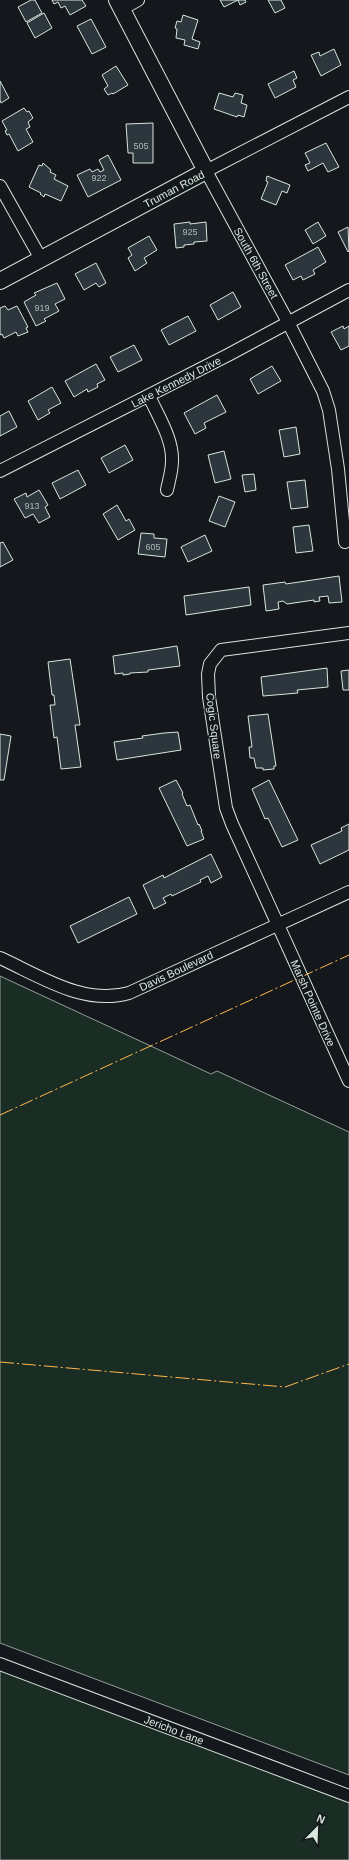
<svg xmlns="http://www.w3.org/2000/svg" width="349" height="1860" viewBox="0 0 349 1860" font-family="Arial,sans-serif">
	<rect width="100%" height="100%" fill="#14181c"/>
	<path fill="#1a2d24" stroke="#939e99" d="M0,976L211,1074L217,1071L349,1132V1775L0,1643Z
		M0,1669L349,1799V1860H0Z"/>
	<path fill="#2c363c" stroke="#d8e6dc" d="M31,0H35L42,13L26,22L18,7Z
		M52,0H82L86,6L70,15L65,6L61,8L58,2L54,4Z
		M220,0H245L246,2L240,5L238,0L224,7Z
		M268,0H281L285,8L275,13Z
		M44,13L52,28L35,38L27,23Z
		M183,15L198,20L192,39L200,42L198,49L184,45L185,40L176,38L177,29L175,28L177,21L181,22Z
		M91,19L106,47L92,54L77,26Z
		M334,49L341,65L321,76L311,55L319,52L320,56Z
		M116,66L128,85L113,94L112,93L108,95L104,89L108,86L102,75Z
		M294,71L297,78L293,80L296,87L275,98L268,84Z
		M0,81L9,98L1,103L0,100Z
		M219,93L233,97L235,93L243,95L241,103L247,105L244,117L238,115L237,117L214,109Z
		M24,108L27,112L29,111L33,118L28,122L30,127L26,129L33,142L18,151L9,134L7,135L5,131L7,130L2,121Z
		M153,123V163H133V153H128L126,124Z
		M326,143L339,167L328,172L323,163L308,171L305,165L310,163L305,153Z
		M108,155L121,180L88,197L77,175L90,169L92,172L98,169L100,172L104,170L99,160Z
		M43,163L51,170L50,172L56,175L54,179L68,186L61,201L45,194L44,197L40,194L41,193L29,187L39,165L42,166Z
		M267,176L290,185L287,193L282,191L276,205L261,199L268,182L266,181Z
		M190,222V224L206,222L207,241L194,242V244L184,245V247L176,248L174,224Z
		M318,222L326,236L313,244L305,230Z
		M348,227L349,251L348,252L338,232Z
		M149,236L157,250L144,258L147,263L135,271L128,258L132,255L128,248Z
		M318,247L326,262L313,270L315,274L303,280L301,276L293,280L285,265Z
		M96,263L106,283L99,287L96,283L84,290L75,274Z
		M57,283L65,299L55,304L59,311L44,319L46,321L36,326L24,302L36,295L34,293Z
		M233,292L241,307L218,320L210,305Z
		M5,306L8,310L17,306L28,327L26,328L28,332L18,336L16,332L4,338L2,334L0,335V308Z
		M188,316L196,331L169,345L161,330Z
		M343,326L344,329L349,326V346L341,350L331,332Z
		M134,345L142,360L118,372L110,357Z
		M96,364L105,380L97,384L98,387L88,392L87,389L74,397L65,381Z
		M272,366L281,381L258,394L250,379Z
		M52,387L61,403L48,410L50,413L38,420L28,401Z
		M217,395L226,412L204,423L206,428L195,434L184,413Z
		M9,411L17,427L0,436V416Z
		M296,427L300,454L284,457L279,430Z
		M125,445L133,460L109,473L101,458Z
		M224,451L231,479L215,483L208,455Z
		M78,470L86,485L60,499L52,483Z
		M254,474L256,490L245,492L242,475Z
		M305,480L308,507L291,509L287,482Z
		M39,490L48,505L45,507L50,517L39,523L33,514L25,518L14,499L26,493L27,497Z
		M219,496L235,502L225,527L209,521Z
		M117,505L126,521L129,519L135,530L118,540L103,514Z
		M309,525L313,551L296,553L293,527Z
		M141,533L154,534V538L167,539L165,557L138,554Z
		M205,535L212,551L188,562L181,547Z
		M3,542L13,560L0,567V543Z
		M339,576L342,602L329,603L328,596L319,597L320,601L314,602V600L287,604L283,601L278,602L279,609L266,611L263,585L285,582L286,584Z
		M249,587L251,605L186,615L184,596Z
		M177,646L180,666L148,670V672L130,673V674L123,675V673L115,674L113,656Z
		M70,659L80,725H75L81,767L61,769L57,737L54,738L50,705H55L54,695H52L48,662Z
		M327,668L328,687L297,690L298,693L263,696L261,677Z
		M349,670V690H343L341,671Z
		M268,714L276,766H274V769L263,770V768H256L254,758H250L249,747H252L248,716Z
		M178,732L181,750L117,760L114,742L143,738L142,736L164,733Z
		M0,734L11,736L4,780H0Z
		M176,780L183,793L182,794L187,806L190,805L198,825L199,824L202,831H201L204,839L187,846L159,788Z
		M269,780L298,840L282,847L268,818L265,819L252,789Z
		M349,824V850L320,864L311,845L342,831L341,828Z
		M211,854L222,877L211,883L208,876L200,880L201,882L172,896L171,894L163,898L166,903L154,909L143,885L163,875L164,878Z
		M129,897L137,914L78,943L70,926Z"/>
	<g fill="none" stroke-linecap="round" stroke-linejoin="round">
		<g stroke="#d8e6dc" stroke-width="14">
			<path id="minor" d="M122,9L138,0
				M0,186L41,259
				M149,396C158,416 173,439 172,461C172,471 169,480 167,490
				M0,471L228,355L349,290
				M345,542L338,469L329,410L323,391L288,322L206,171L349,97
				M349,633L221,650L210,664L208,674L209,697L226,808L232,824L349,1081
				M0,958C40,976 84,1006 129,993L349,892
				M0,1664L349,1796"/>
		</g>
		<g stroke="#d8e6dc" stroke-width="18">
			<path id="tertiary" d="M0,281L206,171L117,0"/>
		</g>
		<use href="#minor" stroke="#14181c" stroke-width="12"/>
		<use href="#tertiary" stroke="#14181c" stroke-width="16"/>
		<path stroke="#ffb74d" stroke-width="1" stroke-dasharray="14 3 2 3" stroke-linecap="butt" d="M0,1115L349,955
			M0,1362L285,1387L349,1364"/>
	</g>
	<g text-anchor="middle" stroke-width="3" stroke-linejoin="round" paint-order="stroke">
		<g font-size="9" fill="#adbab4">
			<text x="141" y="149">505</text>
			<text x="99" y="181">922</text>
			<text x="190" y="235">925</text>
			<text x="42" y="311">919</text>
			<text x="32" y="509">913</text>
			<text x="153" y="550">605</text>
		</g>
		<g font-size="11" fill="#d8e6dc" stroke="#14181c">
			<text transform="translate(174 189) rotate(-28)" y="4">Truman Road</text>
			<text transform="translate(256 263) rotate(61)" y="4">South 6th Street</text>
			<text transform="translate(176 382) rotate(-27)" y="4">Lake Kennedy Drive</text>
			<text transform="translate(214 726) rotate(83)" y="4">Cogic Square</text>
			<text transform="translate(176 971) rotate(-25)" y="4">Davis Boulevard</text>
			<text transform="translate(313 1003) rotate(66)" y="4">Marsh Pointe Drive</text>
			<text transform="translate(174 1730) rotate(21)" y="4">Jericho Lane</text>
		</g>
	</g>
	<g transform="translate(317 1828) rotate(23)" stroke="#14181c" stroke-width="3" paint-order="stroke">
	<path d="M0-3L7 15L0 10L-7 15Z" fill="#d8e6dc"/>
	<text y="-6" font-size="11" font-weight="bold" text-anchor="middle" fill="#d8e6dc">N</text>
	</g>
</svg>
